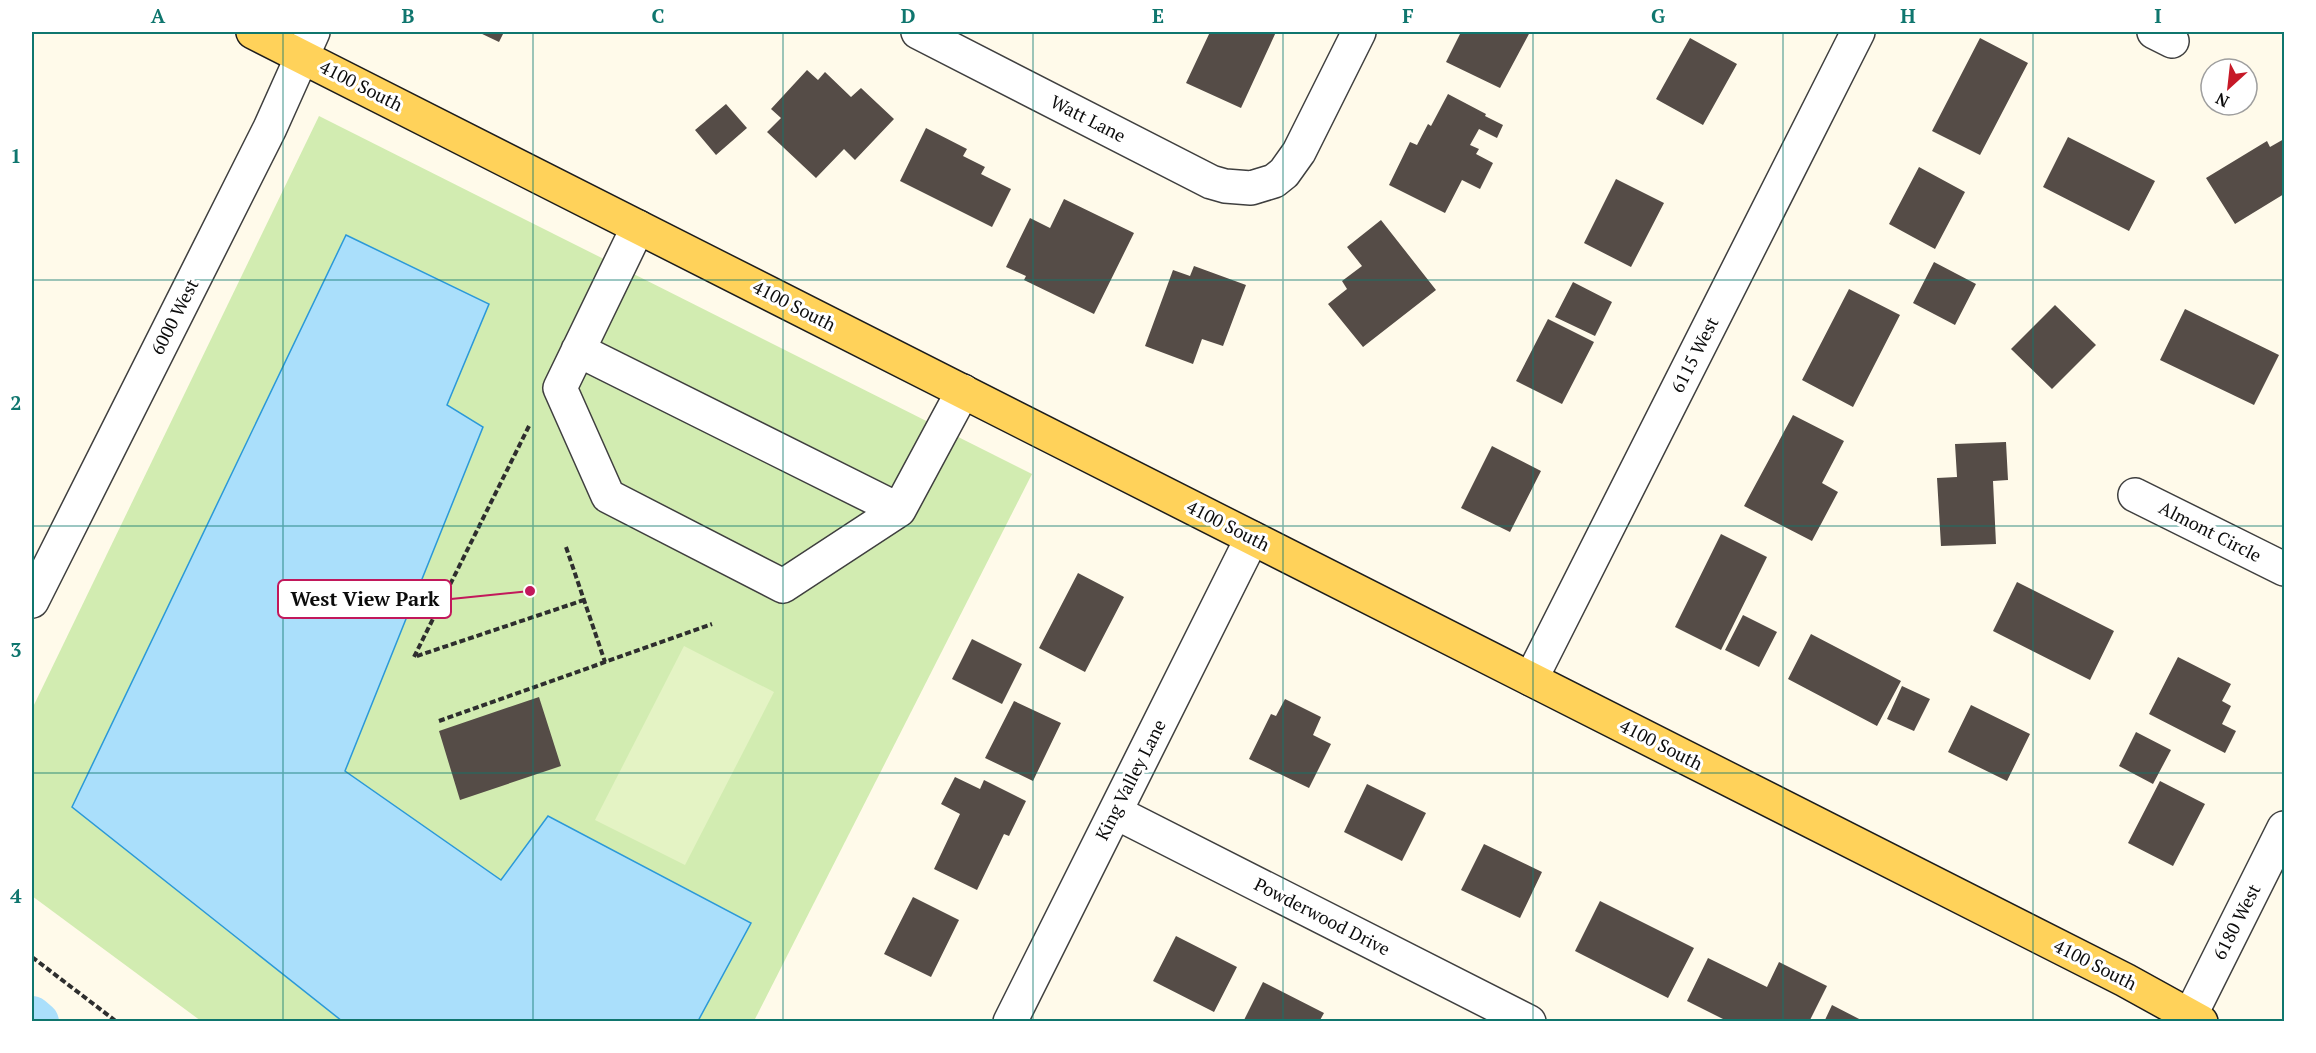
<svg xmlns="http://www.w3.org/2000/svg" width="2316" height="1053" viewBox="0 0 2316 1053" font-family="'PT Serif',serif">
	<rect width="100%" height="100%" fill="#fffaea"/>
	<path fill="#d2ecb1" d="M319,116L1032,474L754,1021H201L32,896V709Z"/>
	<path fill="#e4f3c4" d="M684,646L774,692L685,865L595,820Z"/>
	<path fill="#aadffb" stroke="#2b99d8" stroke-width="1.5" d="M346,235L489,304L447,405L483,427L345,771L501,880L548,816L751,923L698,1021H342L72,807Z"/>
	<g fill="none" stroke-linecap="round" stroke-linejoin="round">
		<path stroke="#aadffb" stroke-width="40" d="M32,1016L39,1022"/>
	</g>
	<path fill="#554c47" d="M478,32H504L499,42Z
		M1210,32H1276L1241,108L1186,83Z
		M1461,32H1530L1500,88L1446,62Z
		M1690,38L1737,64L1703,125L1656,99Z
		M1980,38L2028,63L1980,155L1932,131Z
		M807,70L818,80L825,72L851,97L861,88L894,119L855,160L844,149L816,178L767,132L781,118L771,109Z
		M1448,94L1486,114L1485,116L1503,125L1497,138L1479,129L1470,145L1479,149L1476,154L1493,163L1480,189L1462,180L1445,213L1389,185L1410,142L1417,145L1428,124L1431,126Z
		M726,104L747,128L716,155L695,130Z
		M926,128L967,149L963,156L985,167L981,174L1011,189L992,227L900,181Z
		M2068,137L2155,181L2129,231L2043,187Z
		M2284,139V194L2235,224L2206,178L2267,141L2270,147Z
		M1919,167L1965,192L1935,249L1889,224Z
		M1616,179L1664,203L1631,267L1584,243Z
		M1064,199L1134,233L1094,314L1024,280L1026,276L1006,267L1030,218L1050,228Z
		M1381,220L1436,290L1363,347L1328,304L1347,289L1342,281L1362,266L1347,247Z
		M1934,262L1976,284L1955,325L1913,303Z
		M1194,266L1246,285L1223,346L1202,339L1193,364L1145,346L1173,270L1190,276Z
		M1573,282L1612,302L1595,336L1555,317Z
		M1849,289L1900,315L1853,407L1802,380Z
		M2055,305L2096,345L2052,389L2011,349Z
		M2185,309L2279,355L2254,405L2160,360Z
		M1548,319L1594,342L1562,404L1516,381Z
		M1793,415L1844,441L1822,483L1838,492L1812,541L1744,506Z
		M2006,442L2008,480L1993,481L1996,544L1941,546L1937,478L1957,477L1955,444Z
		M1492,446L1541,471L1510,532L1461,508Z
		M1721,534L1767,557L1721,650L1675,627Z
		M1078,573L1124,597L1085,672L1039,648Z
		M2017,582L2114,631L2090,680L1993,631Z
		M1743,615L1777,632L1759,667L1725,650Z
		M1811,634L1901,681L1877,726L1788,679Z
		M972,639L1022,664L1002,704L952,679Z
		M2178,657L2231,684L2222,701L2231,706L2222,724L2236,731L2225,753L2149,714Z
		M1902,686L1930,699L1914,731L1887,719Z
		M539,697L561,766L460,800L439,731Z
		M1285,699L1321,717L1313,735L1331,744L1309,788L1249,759L1271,714L1276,716Z
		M1014,701L1061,723L1033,781L985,758Z
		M1971,705L2030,734L2007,781L1948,752Z
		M2136,732L2171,750L2153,784L2119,766Z
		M955,777L980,789L984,780L1026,801L1009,836L1004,834L977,890L934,869L960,814L941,804Z
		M2160,781L2205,804L2173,866L2128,843Z
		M1367,784L1426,813L1402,861L1344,832Z
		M1484,844L1542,872L1520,918L1461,890Z
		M913,897L959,920L931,977L884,954Z
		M1600,901L1694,948L1668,998L1575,951Z
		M1176,936L1237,967L1214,1012L1153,981Z
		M1708,958L1767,987L1779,962L1827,986L1809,1022H1729L1687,1001Z
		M1263,982L1324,1013L1319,1022H1243Z
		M1832,1005L1865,1022H1824Z"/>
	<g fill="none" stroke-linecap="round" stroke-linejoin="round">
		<g stroke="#3f3f3f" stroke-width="36">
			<path id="minor" d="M918,32L1211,182L1225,186L1251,188L1274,181L1284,173L1299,152L1359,32
				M2154,32L2172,41
				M638,227L560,388L608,496L783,586L899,510L963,391
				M578,350L899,510
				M2135,495L2284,569
				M32,601L270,128L313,32
				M1531,679L1858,32
				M1115,812L1529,1022
				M2190,1016L2284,828
				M1010,1022L1252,538"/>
		</g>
		<g stroke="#1d1d1d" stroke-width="36">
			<path id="major" d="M253,32L2125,980L2201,1022"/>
		</g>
		<path stroke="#2e2e2e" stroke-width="4" stroke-dasharray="6 3" stroke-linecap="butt" d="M529,426L414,657L584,600
			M566,547L605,662
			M439,721L712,624
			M32,957L117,1022"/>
		<use href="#minor" stroke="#fff" stroke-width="33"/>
		<use href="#major" stroke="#ffd25a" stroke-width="33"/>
	</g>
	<path fill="none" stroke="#0f766e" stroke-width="1.5" stroke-opacity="0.55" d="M283,32V1022M533,32V1022M783,32V1022M1033,32V1022M1283,32V1022M1533,32V1022M1783,32V1022M2033,32V1022M32,280H2284M32,526H2284M32,773H2284"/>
	<g text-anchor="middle" stroke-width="6" stroke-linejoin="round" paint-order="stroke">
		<g font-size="18" fill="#0c0c0c" stroke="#fff">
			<text transform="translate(361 86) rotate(27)" y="6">4100 South</text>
			<text transform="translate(1088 119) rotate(27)" y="6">Watt Lane</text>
			<text transform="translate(794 306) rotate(27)" y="6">4100 South</text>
			<text transform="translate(175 317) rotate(-63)" y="6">6000 West</text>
			<text transform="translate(1695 355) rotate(-63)" y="6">6115 West</text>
			<text transform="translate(1228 526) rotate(27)" y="6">4100 South</text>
			<text transform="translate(2210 532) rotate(27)" y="6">Almont Circle</text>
			<text transform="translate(1661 745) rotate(27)" y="6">4100 South</text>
			<text transform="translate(1131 780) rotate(-63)" y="6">King Valley Lane</text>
			<text transform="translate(1322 917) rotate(27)" y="6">Powderwood Drive</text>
			<text transform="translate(2237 922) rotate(-63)" y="6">6180 West</text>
			<text transform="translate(2095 965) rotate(27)" y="6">4100 South</text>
		</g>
	</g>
	<path fill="none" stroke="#c2185b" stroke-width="2" d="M530 591L451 599"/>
	<circle fill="#c2185b" stroke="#fff" stroke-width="2" cx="530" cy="591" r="6"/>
	<rect fill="#fff" stroke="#c2185b" stroke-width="2" x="278" y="580" width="173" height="38" rx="6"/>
	<g font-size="20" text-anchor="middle" font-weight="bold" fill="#0c0c0c">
		<text x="365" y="606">West View Park</text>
	</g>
	<rect width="2316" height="1053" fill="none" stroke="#ffffff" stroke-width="66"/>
	<g transform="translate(2229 87) rotate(207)"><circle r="28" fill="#ffffff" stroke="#9e9e9e" stroke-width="1.5"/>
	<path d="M0-4.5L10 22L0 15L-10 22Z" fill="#c61927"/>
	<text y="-9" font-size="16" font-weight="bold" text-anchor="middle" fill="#0c0c0c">N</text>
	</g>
	<rect x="33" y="33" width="2250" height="987" fill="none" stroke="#0f766e" stroke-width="2"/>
	<g font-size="20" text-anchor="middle" font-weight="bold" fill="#0f766e">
		<text x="158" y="23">A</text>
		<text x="408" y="23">B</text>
		<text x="658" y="23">C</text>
		<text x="908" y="23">D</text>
		<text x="1158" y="23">E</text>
		<text x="1408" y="23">F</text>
		<text x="1658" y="23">G</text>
		<text x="1908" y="23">H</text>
		<text x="2158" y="23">I</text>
		<text x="16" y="163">1</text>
		<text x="16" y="410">2</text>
		<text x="16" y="657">3</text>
		<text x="16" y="903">4</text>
	</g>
</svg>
